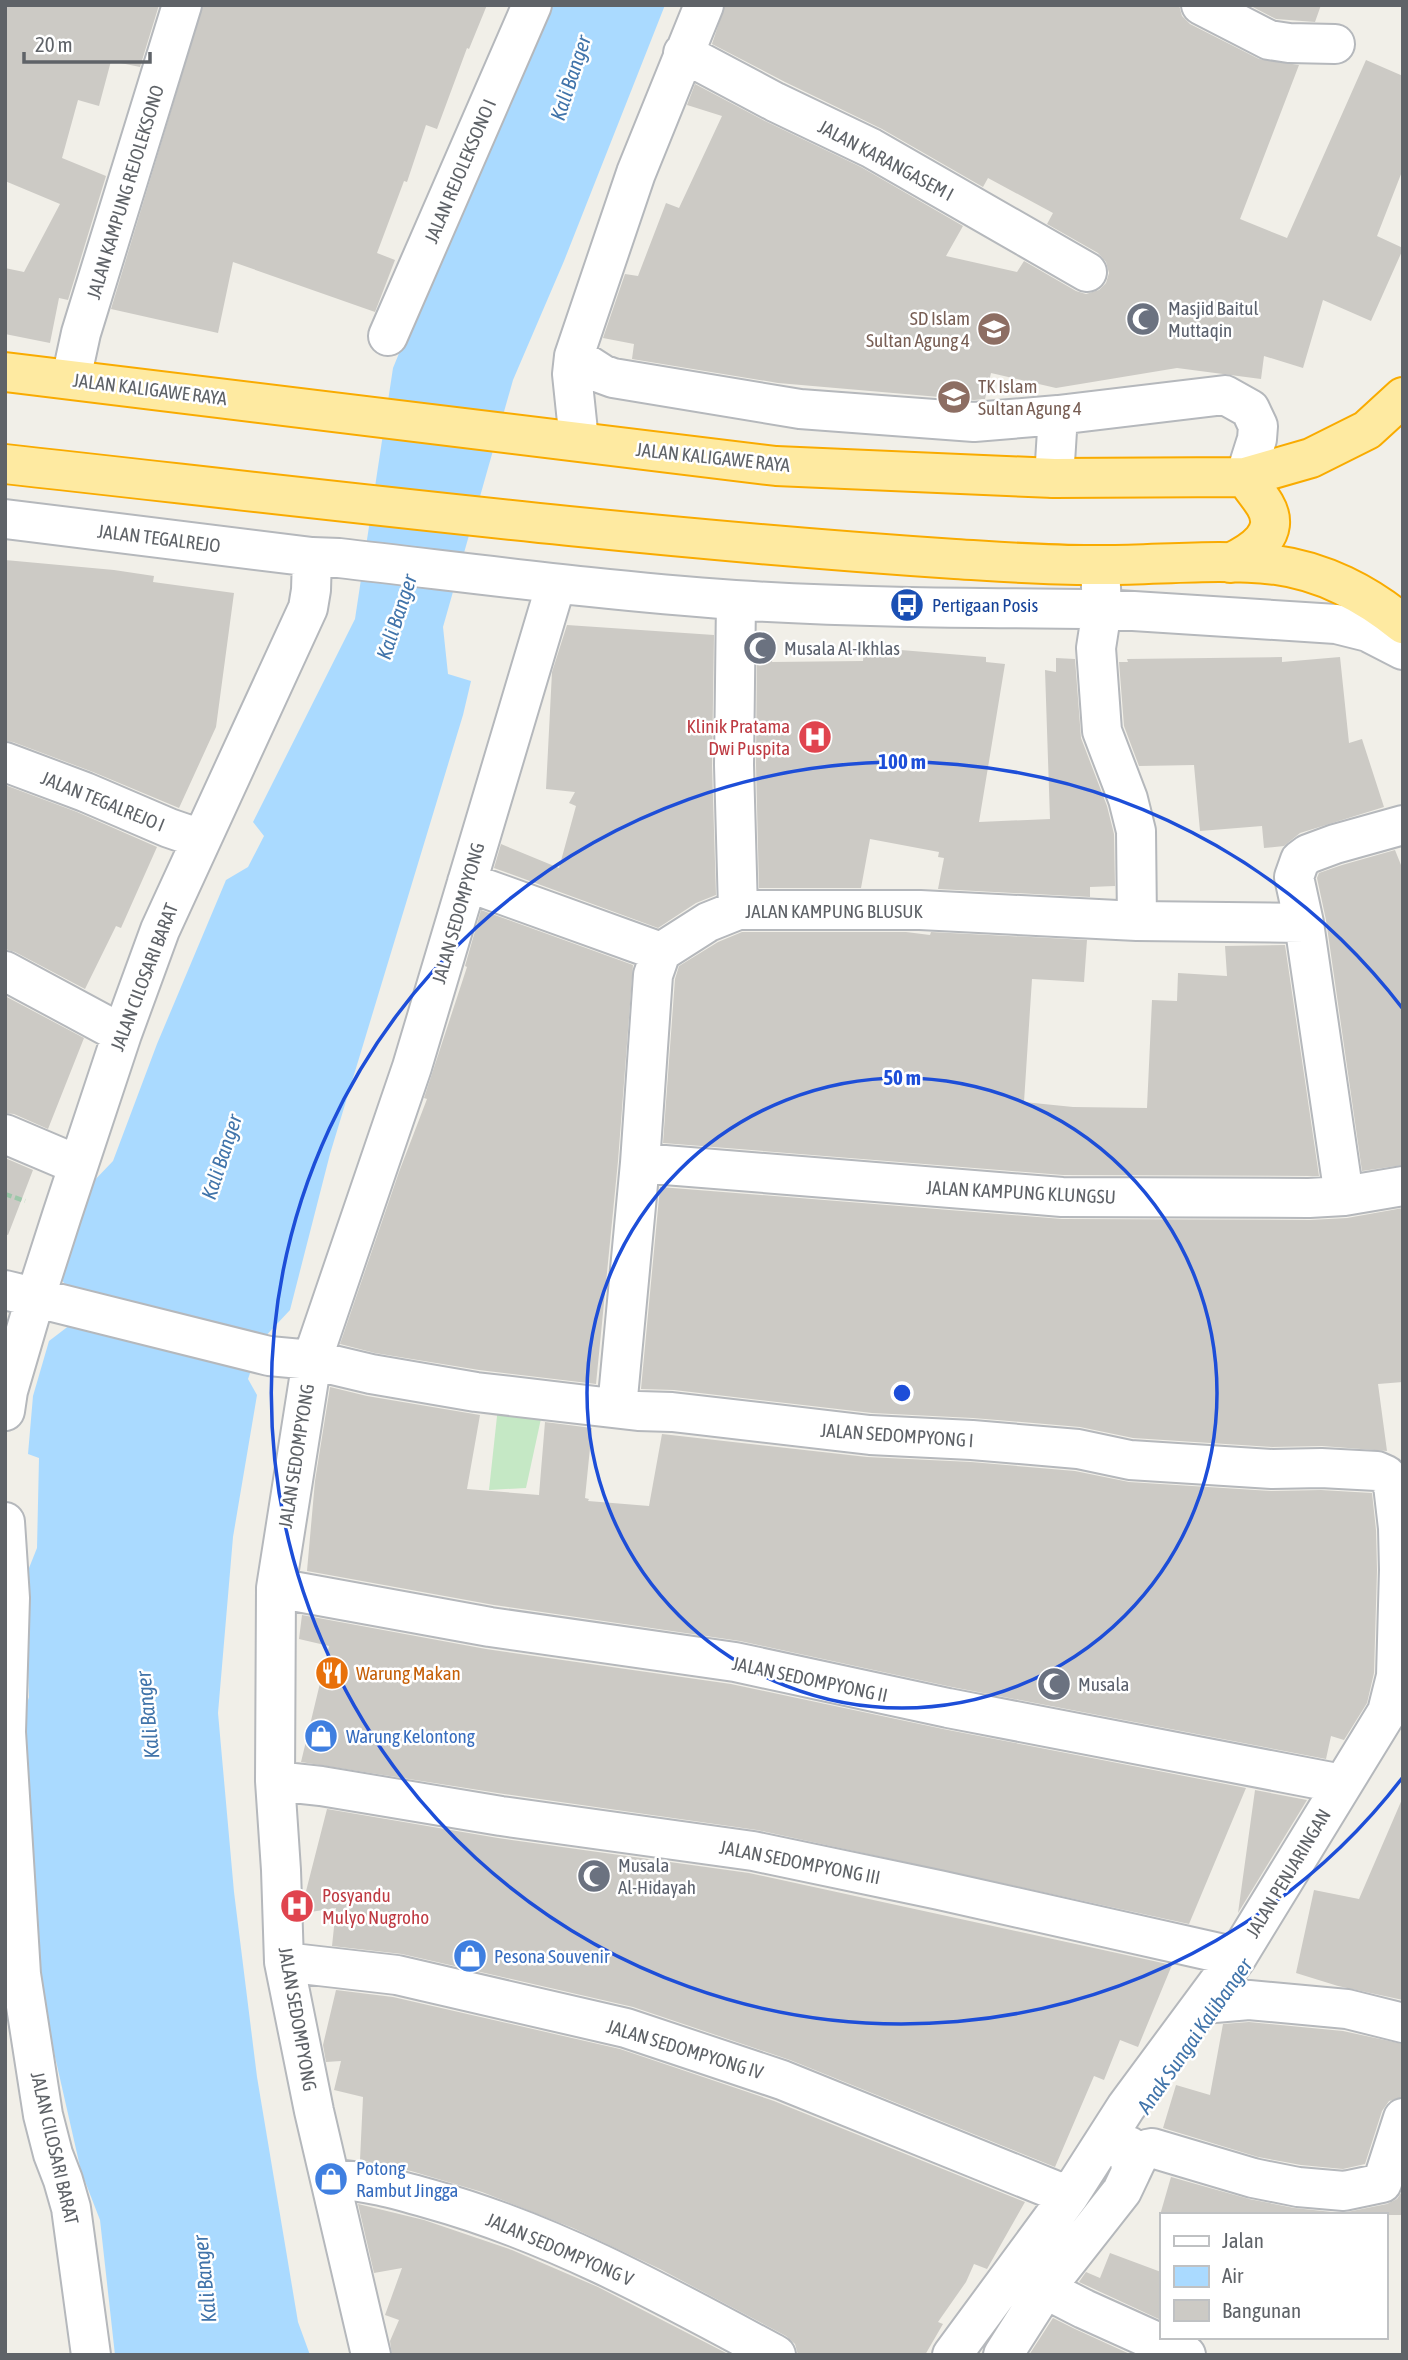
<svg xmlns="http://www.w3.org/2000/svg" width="1408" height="2360" viewBox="0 0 1408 2360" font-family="'Asap Condensed',sans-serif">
	<rect width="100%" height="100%" fill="#f1efe8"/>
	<path fill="#c5e8c5" d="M498,1407L542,1414L526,1488L489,1490Z"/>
	<path fill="#aadaff" d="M542,5H665L564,261L513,380L443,627L448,674L471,681L463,715L330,1154L290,1310L261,1341L248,1379L257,1395L233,1537L218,1713L234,1892L257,2077L298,2322L310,2355H115L100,2220L81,2171L36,1973L40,1952L31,1922L22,1718L29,1697L25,1578L37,1548L39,1458L28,1454L33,1396L49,1341L70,1325L77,1300L61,1279L90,1185L113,1161L157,1044L226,880L248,867L264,836L253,822L355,619L393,368Z"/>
	<path fill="#cccac5" d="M5,5H159L140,67L111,61L99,106L78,100L62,158L106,176L68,300L59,298L50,343L5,334V268L24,272L60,204L5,181Z
		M203,5H487L469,49L467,48L437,129L426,125L407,182L404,181L377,253L395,260L375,312L233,262L218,333L111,309Z
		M725,5H1179L1182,16L1190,24L1259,59L1299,65L1240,219L1287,238L1366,60L1403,76V169L1377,236L1403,248V249L1371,321L1323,300L1303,368L1264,356L1261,379L1177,368L1056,388L991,373L985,399L974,400L778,383L632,359L634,344L603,338L625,274L638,276L666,203L679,208L722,116L687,105L695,84L765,121L861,167L963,226L946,256L1017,272L1024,261L1076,291L1086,294L1099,290L1106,283L1109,273L1106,262L1098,253L1047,224L1053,213L988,178L983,187L882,129L785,82L712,44Z
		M1249,5H1321L1315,22L1276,19Z
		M5,560L114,570L154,576L153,582L234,593L216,727L179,808L93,772L13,742L5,741Z
		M567,625L714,635L712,766L716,895L696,903L658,928L494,868L501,844L559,868L576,806L569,803L575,792L546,789L552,672Z
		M757,639L774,641L772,662L863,661L864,647L986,657V662L1005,664L979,822L1050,819L1045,670L1056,672V658L1075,659L1081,738L1107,806L1114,834L1115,886L1090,887V897L938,889L944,858L938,857L939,852L870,839L861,888H759L756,765Z
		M1282,657V662L1340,657L1349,743L1362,739L1384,807L1300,833L1284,846L1264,848L1262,826L1200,831L1194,765L1139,766L1124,726L1119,662H1128L1127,659Z
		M5,785L77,812L157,847L121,928L116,926L85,989L15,952L5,949Z
		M1395,850L1403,870V1165L1362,1171L1326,920L1317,878L1319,873L1342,865Z
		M481,910L633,965L618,1161L596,1384L479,1370L375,1353L340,1344L399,1172L427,1099L424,1098L467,967L465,966Z
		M742,932H906L930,935L931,932L1087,940L1084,982L1032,979L1024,1102L1073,1107L1147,1108L1152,1000L1177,1001L1178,973L1227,976L1225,946L1285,945L1319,1176L1063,1175L663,1143L675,979L679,966L718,942Z
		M5,996L84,1038L48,1129L14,1114L5,1113Z
		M5,1158L33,1170L8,1235L5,1234Z
		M660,1187L1062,1219L1310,1220L1347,1218L1403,1208V1382L1378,1384L1387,1451L1322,1446L1272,1447L1133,1438L1080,1427L973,1418L872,1413L674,1390L641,1389Z
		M330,1387L367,1396L480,1415L467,1489L539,1495L545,1422L592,1428L585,1498L589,1499L588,1501L649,1506L662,1434L867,1457L971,1462L1075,1471L1129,1482L1271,1491L1321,1490L1372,1493L1376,1530L1377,1570L1374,1673L1367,1703L1344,1740L1331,1736L1326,1759L952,1687L740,1641L494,1605L307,1571L315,1481Z
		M302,1615L486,1649L731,1684L943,1729L1246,1788L1189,1924L757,1830L504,1794L301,1762L329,1646L299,1639Z
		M1255,1790L1307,1800L1238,1913Z
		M1403,1797V2000L1338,1986L1296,1973L1314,1890L1359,1899Z
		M327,1809L498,1838L749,1873L1172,1965L1138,2047L1120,2040L1104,2080L1094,2076L1055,2167L790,2060L633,2007L402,1954L332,1946L336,1908L304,1913V1899Z
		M336,1990L393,1997L620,2049L774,2101L1025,2202L987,2269L974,2264L966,2282L938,2322L943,2324L925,2355H798L795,2344L786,2336L660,2269L573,2228L482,2192L411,2171L360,2160L363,2097L334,2090L341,2061L326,2062L323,2045Z
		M1249,2022L1343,2031L1403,2044V2097L1389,2101L1382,2111L1365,2164L1343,2169L1301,2165L1258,2157L1163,2128L1176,2085L1210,2095L1223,2024Z
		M1171,2177L1249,2199L1294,2208L1342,2213L1387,2204L1397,2199L1403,2190V2215H1160Z
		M358,2204L424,2220L512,2250L598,2287L730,2355H392L390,2341L399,2320L385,2315L402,2268L374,2273Z
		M1110,2253L1161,2272V2320L1079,2282L1086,2272L1100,2278Z
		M1053,2318L1075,2329L1132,2355H1029Z"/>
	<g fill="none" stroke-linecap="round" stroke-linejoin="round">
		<g stroke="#b5b8bc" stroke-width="42">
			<path id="minor" d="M1201,5L1269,40L1289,43L1335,44
				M683,53L775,102L871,148L1087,272
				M388,336L532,5
				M574,356L602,374L613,378L800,409L974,422L1058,415L1225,395L1250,409L1258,426L1257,439L1245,477
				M71,379L81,333L182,5
				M579,441L572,374L574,356L636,173L704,5
				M1054,478L1058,415
				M5,519L312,557L339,558C471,573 603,591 735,600C857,608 980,608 1102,609L1100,565
				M736,600L734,765L738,910
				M5,762L85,792L169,828L201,839
				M467,882L661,952
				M1137,921L1136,831L1128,799L1102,731L1096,648L1102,609L1336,624L1368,632L1403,650
				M1304,923L1344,1196
				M5,971L122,1034
				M5,1134L78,1165
				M640,1163L1062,1197L1309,1198L1344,1196L1403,1186
				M5,1290L269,1356L312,1360L371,1374L476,1392L638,1411L672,1412L870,1435L972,1440L1078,1449L1130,1460L1272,1469L1321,1468L1377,1471L1386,1475L1393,1485L1398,1528L1399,1570
				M617,1408L640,1163L653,975L661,952L708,922L738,910H920L1137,921L1304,923L1294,877L1300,860L1308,854L1335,844L1403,825
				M5,1411L8,1391L35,1299L62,1215L122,1034L160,930L308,608L311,590L312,557
				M5,1522L10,1598L6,1732L21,1974L43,2115L53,2154L63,2180L71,2208L91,2355
				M276,1588L490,1627L735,1662L948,1708L1342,1784
				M275,1781L321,1786L501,1816L753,1851L939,1890L1237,1957
				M284,1962L397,1975L626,2028L782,2080L1069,2196
				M1203,2004L1249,2000L1347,2009L1403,2023
				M1131,2172C1136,2162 1140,2149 1152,2148L1253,2178L1298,2187L1344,2191L1382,2183L1403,2118
				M331,2179C367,2181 395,2189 430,2199C553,2233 665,2295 776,2355
				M1045,2289L1084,2309L1186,2355
				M371,2355L314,2111L284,1962L281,1870L275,1781L276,1588L312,1360L412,1067L556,584
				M952,2355L1069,2196L1126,2107L1237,1957L1387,1712L1396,1676L1399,1570L1403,1569
				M1003,2355L1045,2289L1122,2191L1131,2172L1129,2146"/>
		</g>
		<g stroke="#f9ab00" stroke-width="42">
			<path id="trunk" d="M5,372L776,466L1054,478L1245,477L1311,458L1367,430L1403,397
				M5,464C322,499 638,538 955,559C1005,562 1055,566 1105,565C1161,565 1220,558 1276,565C1322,571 1367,594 1403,624
				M1230,563C1253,552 1282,534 1265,505C1259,495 1251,486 1245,477"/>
		</g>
		<path stroke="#9cc7a9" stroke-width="4.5" stroke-dasharray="7 3.5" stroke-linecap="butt" d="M5,1194L25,1201"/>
		<use href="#minor" stroke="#fff" stroke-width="38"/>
		<use href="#trunk" stroke="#feeaa1" stroke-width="38"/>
	</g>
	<g fill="none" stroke="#1d4ed8" stroke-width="3.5">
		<circle cx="902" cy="1393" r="315"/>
		<path d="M1403 1777A631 631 0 1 1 1403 1009"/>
	</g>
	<defs>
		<g id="mosque-disc" transform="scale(1.75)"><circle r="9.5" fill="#6b7280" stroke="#fff"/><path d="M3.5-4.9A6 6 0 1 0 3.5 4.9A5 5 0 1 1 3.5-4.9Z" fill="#fff"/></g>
		<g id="school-disc" transform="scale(1.75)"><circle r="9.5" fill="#8d6e63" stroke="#fff"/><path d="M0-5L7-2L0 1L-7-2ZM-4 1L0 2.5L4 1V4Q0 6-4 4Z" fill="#fff"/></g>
		<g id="bus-disc" transform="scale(1.75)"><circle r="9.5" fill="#1a4fb4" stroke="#fff"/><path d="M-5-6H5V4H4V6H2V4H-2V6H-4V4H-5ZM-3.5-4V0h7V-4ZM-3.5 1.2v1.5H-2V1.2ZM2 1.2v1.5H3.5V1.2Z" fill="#fff"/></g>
		<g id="hospital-disc" transform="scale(1.75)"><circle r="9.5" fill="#e0444e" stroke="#fff"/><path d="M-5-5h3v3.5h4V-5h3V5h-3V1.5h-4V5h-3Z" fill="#fff"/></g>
		<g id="restaurant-disc" transform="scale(1.75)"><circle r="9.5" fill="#e8710a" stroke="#fff"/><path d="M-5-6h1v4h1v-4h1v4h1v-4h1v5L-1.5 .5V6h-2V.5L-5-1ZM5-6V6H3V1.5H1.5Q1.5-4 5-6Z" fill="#fff"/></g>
		<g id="shop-disc" transform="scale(1.75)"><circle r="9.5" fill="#3f7fe0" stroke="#fff"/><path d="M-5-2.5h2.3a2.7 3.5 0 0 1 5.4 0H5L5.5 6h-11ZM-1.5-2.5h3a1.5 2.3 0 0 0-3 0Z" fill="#fff"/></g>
	</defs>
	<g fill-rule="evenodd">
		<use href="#mosque-disc" x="1143" y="319"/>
		<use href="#school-disc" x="994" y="329"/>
		<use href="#school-disc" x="954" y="397"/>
		<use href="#bus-disc" x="907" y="605"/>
		<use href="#mosque-disc" x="760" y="648"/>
		<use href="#hospital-disc" x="815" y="737"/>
		<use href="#restaurant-disc" x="332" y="1673"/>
		<use href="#mosque-disc" x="1054" y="1684"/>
		<use href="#shop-disc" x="321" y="1736"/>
		<use href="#mosque-disc" x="594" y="1876"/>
		<use href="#hospital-disc" x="297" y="1906"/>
		<use href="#shop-disc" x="470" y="1956"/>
		<use href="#shop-disc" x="331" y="2179"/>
	</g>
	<g text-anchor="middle" stroke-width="5" stroke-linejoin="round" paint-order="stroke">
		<g font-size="19" fill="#5f6368" stroke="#fff">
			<text transform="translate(886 160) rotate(28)" y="7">JALAN KARANGASEM I</text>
			<text transform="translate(460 171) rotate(-67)" y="7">JALAN REJOLEKSONO I</text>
			<text transform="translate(125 192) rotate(-73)" y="7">JALAN KAMPUNG REJOLEKSONO</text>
			<text transform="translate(150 389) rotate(7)" y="7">JALAN KALIGAWE RAYA</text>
			<text transform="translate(713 457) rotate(6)" y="7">JALAN KALIGAWE RAYA</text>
			<text transform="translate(159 538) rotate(7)" y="7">JALAN TEGALREJO</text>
			<text transform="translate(103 801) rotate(22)" y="7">JALAN TEGALREJO I</text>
			<text x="834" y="918">JALAN KAMPUNG BLUSUK</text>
			<text transform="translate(458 913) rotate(-74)" y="7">JALAN SEDOMPYONG</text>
			<text transform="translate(144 977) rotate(-69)" y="7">JALAN CILOSARI BARAT</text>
			<text transform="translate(1021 1192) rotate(3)" y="7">JALAN KAMPUNG KLUNGSU</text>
			<text transform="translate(897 1435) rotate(4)" y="7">JALAN SEDOMPYONG I</text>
			<text transform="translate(296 1456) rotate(-81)" y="7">JALAN SEDOMPYONG</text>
			<text transform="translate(810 1679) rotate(12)" y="7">JALAN SEDOMPYONG II</text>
			<text transform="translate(800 1862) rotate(11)" y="7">JALAN SEDOMPYONG III</text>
			<text transform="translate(1288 1873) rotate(-59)" y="7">JALAN PENJARINGAN</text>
			<text transform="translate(298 2019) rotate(80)" y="7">JALAN SEDOMPYONG</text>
			<text transform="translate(685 2049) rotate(17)" y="7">JALAN SEDOMPYONG IV</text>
			<text transform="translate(55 2148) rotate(77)" y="7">JALAN CILOSARI BARAT</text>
			<text transform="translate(560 2249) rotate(23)" y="7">JALAN SEDOMPYONG V</text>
		</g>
		<g font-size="19" fill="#5b616d" stroke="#fff" text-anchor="start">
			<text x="1168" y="315">Masjid Baitul<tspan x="1168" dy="22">Muttaqin</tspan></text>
			<text x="784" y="655">Musala Al-Ikhlas</text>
			<text x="1078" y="1691">Musala</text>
			<text x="618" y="1872">Musala<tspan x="618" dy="22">Al-Hidayah</tspan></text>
		</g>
		<g font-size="19" fill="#785e54" stroke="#fff" text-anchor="end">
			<text x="970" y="325">SD Islam<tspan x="970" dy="22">Sultan Agung 4</tspan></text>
			<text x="978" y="393" text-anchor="start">TK Islam<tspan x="978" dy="22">Sultan Agung 4</tspan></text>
		</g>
		<g font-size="19" fill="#164399" stroke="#fff" text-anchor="start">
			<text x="932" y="612">Pertigaan Posis</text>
		</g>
		<g font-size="19" fill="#be3a42" stroke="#fff" text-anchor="end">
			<text x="790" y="733">Klinik Pratama<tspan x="790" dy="22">Dwi Puspita</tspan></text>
			<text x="322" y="1902" text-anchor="start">Posyandu<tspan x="322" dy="22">Mulyo Nugroho</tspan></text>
		</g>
		<g font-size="19" fill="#c56008" stroke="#fff" text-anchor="start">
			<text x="356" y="1680">Warung Makan</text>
		</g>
		<g font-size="19" fill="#366cbe" stroke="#fff" text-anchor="start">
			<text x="346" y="1743">Warung Kelontong</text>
			<text x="494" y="1963">Pesona Souvenir</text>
			<text x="356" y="2175">Potong<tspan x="356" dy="22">Rambut Jingga</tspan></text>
		</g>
		<g font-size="21" font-style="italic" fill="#4174aa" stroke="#fff">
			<text transform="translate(571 78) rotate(-72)" y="7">Kali Banger</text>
			<text transform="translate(397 617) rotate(-72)" y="7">Kali Banger</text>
			<text transform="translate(222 1157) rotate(-72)" y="7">Kali Banger</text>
			<text transform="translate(148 1715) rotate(-96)" y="7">Kali Banger</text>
			<text transform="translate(1195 2036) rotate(-55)" y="7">Anak Sungai Kalibanger</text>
			<text transform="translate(205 2279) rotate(-96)" y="7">Kali Banger</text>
		</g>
	</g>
	<circle cx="902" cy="1393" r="10" fill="#1d4ed8" stroke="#fff" stroke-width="3.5"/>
	<g font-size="21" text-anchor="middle" font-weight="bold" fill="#1d4ed8" stroke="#fff" stroke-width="5" stroke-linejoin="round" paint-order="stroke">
		<text x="902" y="769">100 m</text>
		<text x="902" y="1085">50 m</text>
	</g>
	<rect width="1408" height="2360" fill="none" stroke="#5f6368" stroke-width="14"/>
	<rect x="1160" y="2213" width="228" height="126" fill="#ffffff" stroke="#bfc1c3" stroke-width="2"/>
	<rect x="1174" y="2236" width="35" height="10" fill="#ffffff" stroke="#bfc1c3" stroke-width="2"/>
	<text x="1222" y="2248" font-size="21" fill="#5f6368">Jalan</text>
	<rect x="1174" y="2266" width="35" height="21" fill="#aadaff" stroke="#bfc1c3" stroke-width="2"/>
	<text x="1222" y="2283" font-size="21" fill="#5f6368">Air</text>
	<rect x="1174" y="2300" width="35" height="21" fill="#cccac5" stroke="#bfc1c3" stroke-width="2"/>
	<text x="1222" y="2318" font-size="21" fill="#5f6368">Bangunan</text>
	<path d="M24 52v10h126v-10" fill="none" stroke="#5f6368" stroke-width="3.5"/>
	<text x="35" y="52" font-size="21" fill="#5f6368" stroke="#ffffff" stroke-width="5" paint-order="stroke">20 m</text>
</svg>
